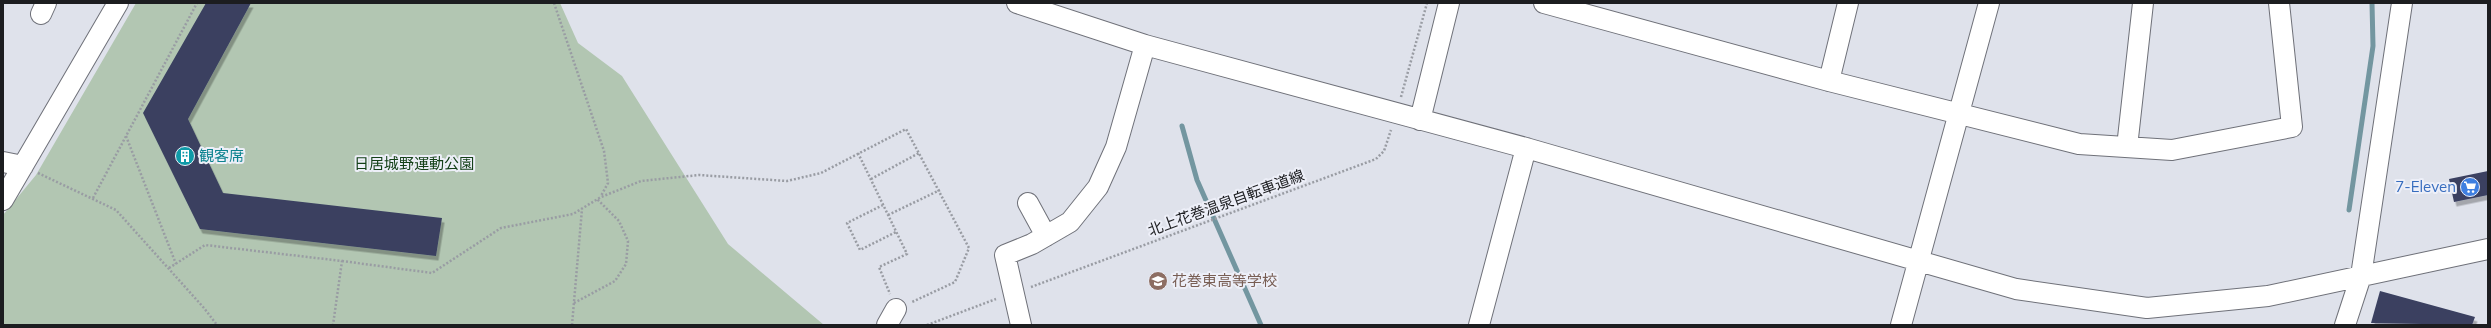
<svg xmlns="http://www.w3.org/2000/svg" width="2491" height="328" viewBox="0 0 2491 328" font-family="Mulish,'Noto Sans JP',sans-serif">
	<defs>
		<filter id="shadow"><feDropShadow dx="2.5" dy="4.5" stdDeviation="0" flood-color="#0004"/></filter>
	</defs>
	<rect width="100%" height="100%" fill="#dfe2eb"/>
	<path fill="#b2c6b2" d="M136,3H560L578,43L622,76L728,244L824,325H3V215L36,175Z"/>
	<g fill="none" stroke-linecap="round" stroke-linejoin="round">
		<path stroke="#7396a0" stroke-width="5" d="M1182,126L1197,180L1261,325
			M2349,210L2373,46L2372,3"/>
	</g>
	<path fill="#3a4161" filter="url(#shadow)" d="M206,3H251L188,119L223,193L442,218L436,256L200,229L143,113Z
		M2488,171V195L2454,202L2449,179Z
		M2380,291L2475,317L2472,325L2371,323Z"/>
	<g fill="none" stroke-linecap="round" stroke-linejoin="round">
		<g stroke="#6f7179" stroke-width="22">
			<path id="minor" d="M1017,3L1145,45L1526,148L2016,289L2147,308L2268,296L2488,249
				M1544,3L1829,81L2079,144L2172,150L2292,127L2279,3
				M41,14L46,3
				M1829,81L1848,3
				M1420,120L1449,3
				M2127,147L2143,3
				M3,162L23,166
				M3,200L118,3
				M1028,203L1046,236
				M887,325L896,309
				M1021,325L1005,255L1032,244L1070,222L1098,187L1116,147L1145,45
				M1479,325L1526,148
				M1901,325L1989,3
				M2345,325L2361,276L2402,3"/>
		</g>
		<path stroke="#999ca3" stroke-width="2.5" stroke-dasharray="2 2" stroke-linecap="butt" d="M554,3L604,151L608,183L601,196
			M1401,97L1427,3
			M126,136L176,264
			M858,153L907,254L879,267L890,294
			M38,173L116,210L204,308L217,325
			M871,179L919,153
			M93,198L197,3
			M883,205L847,223L860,250L896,232
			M888,215L940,190
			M342,261L432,273L501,228L573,214L601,197L641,181L699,175L787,181L821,173L906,129L969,248L955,282L912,302
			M169,268L205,245L342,261L333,325
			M1031,287L1376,159L1384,151L1391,130
			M574,303L615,281L626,264L628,241L619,221L597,199
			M572,325L582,209
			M927,325L996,299"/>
		<use href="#minor" stroke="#fff" stroke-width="20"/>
	</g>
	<defs>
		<g id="building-disc" transform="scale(1)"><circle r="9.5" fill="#0f9aa8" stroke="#edeff8"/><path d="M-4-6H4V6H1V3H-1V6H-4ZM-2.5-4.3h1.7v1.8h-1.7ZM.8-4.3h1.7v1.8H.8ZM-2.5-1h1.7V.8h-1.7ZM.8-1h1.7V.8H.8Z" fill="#fff"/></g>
		<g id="supermarket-disc" transform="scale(1)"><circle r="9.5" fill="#3f7fe0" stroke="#edeff8"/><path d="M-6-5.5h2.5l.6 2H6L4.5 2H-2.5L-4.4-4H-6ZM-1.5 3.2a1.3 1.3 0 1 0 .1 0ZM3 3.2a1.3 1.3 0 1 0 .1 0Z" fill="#fff"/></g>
		<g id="school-disc" transform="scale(1)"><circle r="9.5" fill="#8d6e63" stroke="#edeff8"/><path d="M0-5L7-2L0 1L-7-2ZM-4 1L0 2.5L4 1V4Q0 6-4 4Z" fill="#fff"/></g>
	</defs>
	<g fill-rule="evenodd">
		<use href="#building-disc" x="185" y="156"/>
		<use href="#supermarket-disc" x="2470" y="187"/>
		<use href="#school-disc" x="1158" y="281"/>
	</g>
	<g text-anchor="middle" stroke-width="4" stroke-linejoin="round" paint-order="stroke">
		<g font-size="15" fill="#0d838f" stroke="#edeff8" text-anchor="start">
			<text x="199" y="161">観客席</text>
		</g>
		<g font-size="15" fill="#134017" stroke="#edeff8">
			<text x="414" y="169">日居城野運動公園</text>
		</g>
		<g font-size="15" fill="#366cbe" stroke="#edeff8" text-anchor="end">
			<text x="2456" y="192">7-Eleven</text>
		</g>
		<g font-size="15" fill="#1c1d20" stroke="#edeff8">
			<text transform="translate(1226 203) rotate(-20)" y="5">北上花巻温泉自転車道線</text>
		</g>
		<g font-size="15" fill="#785e54" stroke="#edeff8" text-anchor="start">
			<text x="1172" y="286">花巻東高等学校</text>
		</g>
	</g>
	<rect width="2491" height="328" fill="none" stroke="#1c1d20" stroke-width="8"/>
</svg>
